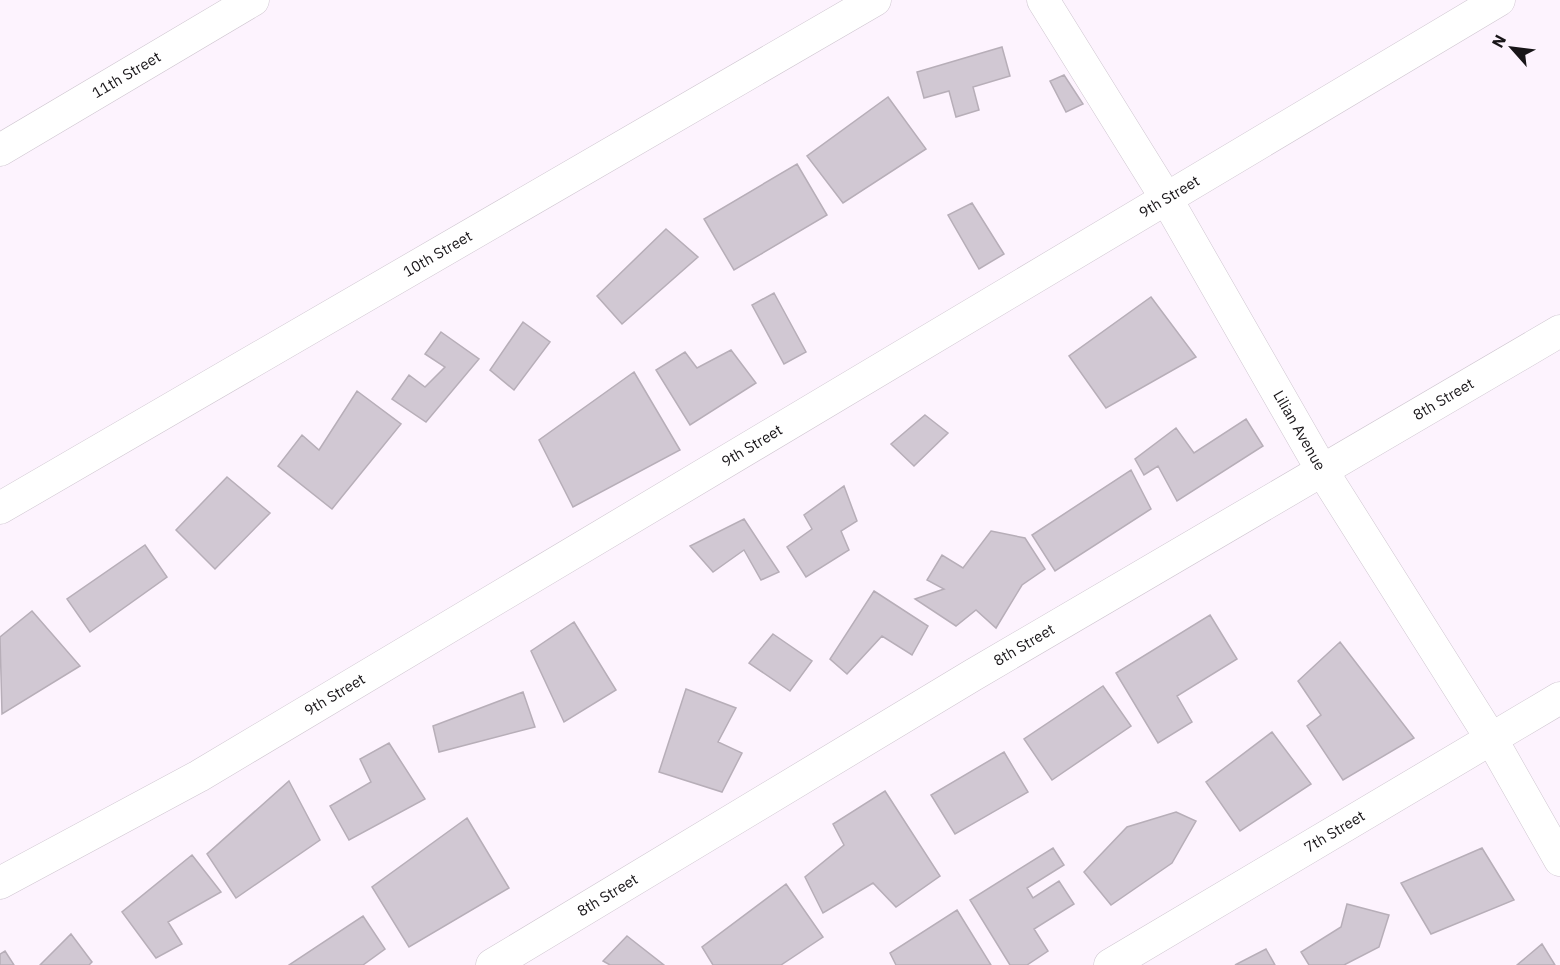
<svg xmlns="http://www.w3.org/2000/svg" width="1560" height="965" viewBox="0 0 1560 965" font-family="'IBM Plex Sans',sans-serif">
	<rect width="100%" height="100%" fill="#fdf3fe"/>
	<path fill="#d1c8d3" stroke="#b7aeb8" stroke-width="1.5" d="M1002,47L1010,76L973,87L979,110L956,117L949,91L924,98L917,72Z
		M1064,75L1083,104L1066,112L1050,81Z
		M888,97L926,149L843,203L807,156Z
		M797,164L827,215L734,270L704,219Z
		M972,203L1004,254L979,269L948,215Z
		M666,229L698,257L622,324L597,296Z
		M774,293L806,352L784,364L752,305Z
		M1151,297L1196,357L1106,408L1069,356Z
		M523,322L550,342L514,390L490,370Z
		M441,332L479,359L426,422L392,399L409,375L425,387L445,367L425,354Z
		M731,350L756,383L690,425L656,370L685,352L697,368Z
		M634,372L680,450L573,507L539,440Z
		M357,391L401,424L332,509L278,466L302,435L319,450Z
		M925,415L948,433L914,466L891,444Z
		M1246,419L1263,446L1177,501L1158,466L1144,475L1135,459L1176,428L1194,453Z
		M1131,470L1151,509L1055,571L1032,535Z
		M227,477L270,513L215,569L176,530Z
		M844,486L857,521L841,531L849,550L806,577L787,547L812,529L804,515Z
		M744,519L779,572L761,580L744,550L713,572L690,546Z
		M991,531L1025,538L1045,569L1022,585L996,628L976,610L956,626L915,599L944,589L927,580L942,555L963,568Z
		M145,545L167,577L90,632L67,599Z
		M874,591L928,626L912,655L882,636L847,674L830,659Z
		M32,611L80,666L2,714L0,637Z
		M1210,615L1237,659L1177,696L1192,722L1158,743L1116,673Z
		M574,622L616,690L564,722L531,651Z
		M773,634L812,661L790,691L749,663Z
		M1340,642L1414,738L1343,780L1307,726L1321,715L1298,681Z
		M1103,686L1131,726L1052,780L1024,739Z
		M686,689L736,708L718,742L742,753L722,792L659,772Z
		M523,692L535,727L439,752L433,726Z
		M1272,732L1311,784L1240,831L1206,782Z
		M389,743L425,799L349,840L330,806L371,782L360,759Z
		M1004,752L1028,792L955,834L931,795Z
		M289,781L320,840L236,898L207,854Z
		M885,791L940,876L896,907L873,883L823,913L805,877L844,845L833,824Z
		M1176,812L1196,821L1172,863L1111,905L1084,872L1127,827Z
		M467,818L509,888L409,947L372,887Z
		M1053,848L1064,865L1027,888L1033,898L1059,881L1074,904L1034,929L1048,951L1027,965H1010L970,900Z
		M1482,848L1514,900L1431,934L1401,883Z
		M192,855L221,892L168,922L182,944L156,958L122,912Z
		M786,884L823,937L781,965H713L702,947Z
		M1347,904L1389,915L1379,947L1344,965H1309L1301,952L1341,927Z
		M957,910L991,965H896L890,953Z
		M363,916L385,949L363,965H289Z
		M71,934L92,962L89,965H40Z
		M627,936L664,965H610L603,961Z
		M1542,944L1555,965H1517Z
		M1266,949L1275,965H1235Z
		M5,951L14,965H0V954Z"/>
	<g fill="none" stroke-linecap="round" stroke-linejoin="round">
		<g stroke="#cfc6d0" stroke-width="33">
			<g id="minor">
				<path id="s1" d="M1043,0L1166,198L1323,472L1492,740L1560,860"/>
				<path id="s2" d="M0,150L253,0"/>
				<path id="s3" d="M0,508L875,0"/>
				<path id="s4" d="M0,883L199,776L1499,0"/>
				<path id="s5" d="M492,965L973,675L1560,331"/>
				<path id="s6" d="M1110,965L1560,698"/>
			</g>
		</g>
		<use href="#minor" stroke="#fff" stroke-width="32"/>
	</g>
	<g text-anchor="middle" stroke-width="4.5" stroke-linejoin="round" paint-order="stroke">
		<g font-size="15" fill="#181518" stroke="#fdf3fe">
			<text dy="5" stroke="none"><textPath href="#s2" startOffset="147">11th Street</textPath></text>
			<text dy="5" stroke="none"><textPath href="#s4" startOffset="1356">9th Street</textPath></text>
			<text dy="5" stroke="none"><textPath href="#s3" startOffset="506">10th Street</textPath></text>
			<text dy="5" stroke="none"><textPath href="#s5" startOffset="1107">8th Street</textPath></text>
			<text dy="5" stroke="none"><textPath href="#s1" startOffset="501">Lilian Avenue</textPath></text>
			<text dy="5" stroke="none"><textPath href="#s4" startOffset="870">9th Street</textPath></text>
			<text dy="5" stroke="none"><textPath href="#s5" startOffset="621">8th Street</textPath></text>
			<text dy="5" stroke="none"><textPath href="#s4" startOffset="384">9th Street</textPath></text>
			<text dy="5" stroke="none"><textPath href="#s6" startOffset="261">7th Street</textPath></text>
			<text dy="5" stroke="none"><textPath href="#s5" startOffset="135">8th Street</textPath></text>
		</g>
	</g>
	<g transform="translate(1512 48) rotate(298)" stroke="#fdf3fe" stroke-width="4.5" paint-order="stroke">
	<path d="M0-4.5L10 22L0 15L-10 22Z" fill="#181518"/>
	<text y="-9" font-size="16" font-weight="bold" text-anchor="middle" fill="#181518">N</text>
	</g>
</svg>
